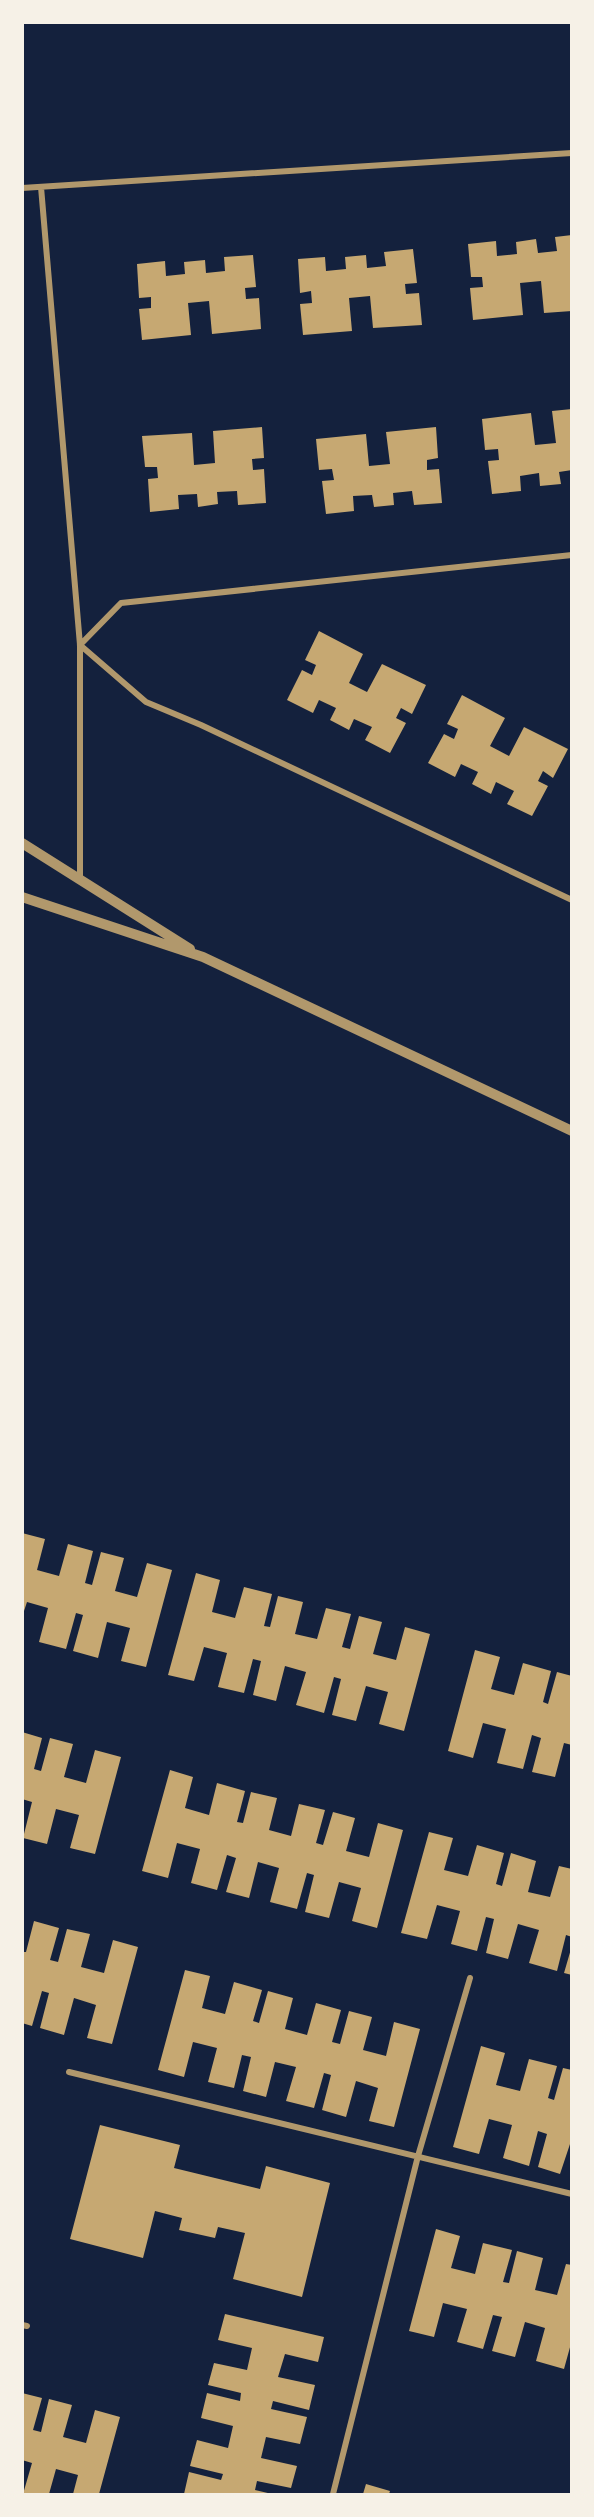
<svg xmlns="http://www.w3.org/2000/svg" width="594" height="2517" viewBox="0 0 594 2517" font-family="'Times New Roman',serif">
	<rect width="100%" height="100%" fill="#14213d"/>
	<path fill="#c6a872" d="M572,235V311L544,313L541,281L520,283L523,315L473,320L470,288L483,287L482,277H471L468,244L496,241L497,256L517,254L516,242L536,239L538,253L557,251L555,237Z
		M413,249L417,283L405,284L406,294L419,293L422,325L373,328L370,296L349,298L352,331L303,335L300,304L312,303L311,291L300,293L298,259L325,257L326,271L346,269L345,257L366,255L367,268L386,266L384,252Z
		M253,255L256,287L245,288L246,299L259,298L261,329L212,334L209,301L188,303L191,335L142,340L139,309L151,308V297L139,298L137,264L165,261L166,276L185,274L184,262L205,260L206,273L225,271L224,257Z
		M572,409V470L559,472L561,484L540,486L539,473L520,476L521,491L492,494L488,461L499,460L498,449L485,450L482,419L531,413L535,445L556,443L552,411Z
		M262,427L264,458L252,459L253,470L264,469L266,503L238,505L237,491L217,492L218,504L198,507L197,494L178,495L179,509L150,512L148,479L158,478L157,467H145L142,436L192,433L194,465L215,463L213,431Z
		M436,427L438,458L427,460V470L439,469L442,503L414,505L412,491L393,493L394,505L374,507L372,495L353,496L354,511L326,514L322,481L334,480L332,469L319,470L316,439L366,434L369,466L390,464L386,432Z
		M319,631L363,654L349,683L367,692L382,664L426,685L412,714L401,708L396,718L406,723L390,753L365,740L372,727L354,719L349,730L330,720L336,708L319,700L313,713L287,700L302,670L312,675L316,665L305,660Z
		M462,695L505,718L490,746L509,756L524,727L568,749L553,778L543,771L538,781L548,786L532,816L507,804L514,791L496,782L491,794L472,784L478,772L461,764L455,777L428,763L444,734L454,739L458,729L447,724Z
		M22,1533L45,1539L37,1570L59,1576L68,1544L93,1551L85,1583L92,1585L101,1552L124,1558L115,1591L137,1597L147,1563L172,1570L146,1667L121,1661L130,1628L107,1622L98,1658L73,1651L83,1615L76,1613L66,1649L39,1642L48,1608L27,1602L22,1617Z
		M196,1573L220,1580L212,1612L235,1618L244,1587L272,1594L264,1626L270,1627L278,1596L303,1602L295,1634L317,1639L326,1608L351,1614L342,1647L350,1649L359,1616L382,1622L373,1654L396,1660L405,1627L430,1634L404,1731L379,1724L388,1692L366,1686L356,1721L332,1715L341,1679L334,1677L324,1713L296,1705L306,1672L285,1666L276,1701L253,1695L261,1661L253,1659L244,1693L218,1687L227,1653L204,1647L194,1681L168,1675Z
		M475,1650L500,1657L491,1689L514,1695L523,1663L551,1671L543,1702L548,1704L557,1672L572,1676V1745L564,1743L555,1777L532,1772L541,1738L532,1735L523,1769L497,1763L506,1729L483,1723L473,1758L448,1751Z
		M22,1732L42,1738L34,1769L41,1771L50,1738L73,1744L64,1777L86,1783L95,1750L121,1757L95,1854L70,1848L79,1815L56,1809L47,1844L23,1838L32,1802L22,1799Z
		M170,1770L193,1777L185,1808L209,1815L217,1783L245,1791L237,1822L243,1823L251,1792L277,1798L269,1830L291,1836L299,1804L325,1810L316,1843L323,1845L333,1812L355,1818L346,1851L369,1857L378,1823L403,1830L377,1928L352,1921L361,1888L339,1882L329,1918L305,1912L314,1875L307,1873L297,1909L270,1902L279,1868L258,1862L249,1898L226,1892L236,1858L227,1855L217,1890L191,1883L200,1849L177,1843L168,1878L142,1871Z
		M429,1832L453,1838L444,1870L468,1876L477,1845L504,1853L496,1884L502,1886L511,1853L536,1861L528,1892L550,1897L559,1866L572,1869V1937L566,1935L557,1971L529,1963L539,1930L518,1924L508,1959L486,1953L494,1919L486,1917L477,1951L451,1944L460,1911L437,1905L427,1939L401,1933Z
		M34,1921L59,1928L50,1960L58,1962L67,1929L90,1934L81,1967L104,1973L113,1940L138,1947L112,2044L87,2038L96,2005L74,1998L64,2035L40,2028L49,1993L42,1991L32,2026L22,2023V1952H26Z
		M571,1949H572V1975L564,1973Z
		M185,1970L210,1976L202,2008L225,2014L234,1982L262,1990L253,2021L259,2023L268,1991L293,1998L285,2029L307,2035L316,2003L341,2010L332,2042L340,2044L349,2011L372,2017L363,2050L386,2056L394,2022L420,2029L394,2127L369,2121L378,2088L356,2081L346,2117L322,2110L331,2075L324,2073L314,2108L286,2101L296,2067L275,2062L266,2097L243,2091L251,2057L242,2055L234,2088L208,2082L217,2048L193,2042L184,2077L158,2070Z
		M481,2046L505,2053L496,2085L520,2091L529,2059L557,2066L548,2098L554,2100L563,2068L572,2070V2138L560,2174L538,2167L547,2134L538,2131L529,2166L503,2158L512,2125L489,2119L479,2154L453,2147Z
		M100,2125L180,2145L174,2168L260,2189L266,2166L330,2183L302,2297L233,2279L245,2233L218,2227L215,2238L179,2230L182,2218L155,2211L143,2258L70,2239Z
		M436,2229L460,2236L451,2268L475,2274L483,2243L512,2250L503,2282L509,2283L517,2251L543,2258L535,2290L557,2295L566,2264L572,2265V2340L564,2369L536,2361L545,2328L525,2322L515,2357L492,2351L502,2317L493,2315L483,2349L457,2342L467,2309L443,2303L434,2337L409,2331Z
		M225,2314L324,2337L318,2362L285,2354L278,2377L315,2385L309,2410L273,2401L271,2409L307,2417L300,2444L266,2437L261,2458L297,2466L291,2488L257,2481L255,2490L272,2494H184L189,2472L221,2480L223,2474L190,2466L197,2440L228,2448L233,2426L201,2418L207,2393L240,2401L241,2393L208,2385L214,2363L247,2370L252,2348L218,2340Z
		M22,2393L42,2398L33,2430L41,2432L49,2399L72,2405L63,2437L86,2443L95,2410L120,2417L99,2494H73L78,2475L56,2469L49,2494H23L32,2463L22,2460Z
		M366,2484L390,2491L389,2494H363Z"/>
	<g fill="none" stroke-linecap="round" stroke-linejoin="round">
		<path stroke="#b1986c" stroke-width="6" d="M41,187L80,645V879
			M22,188L572,153
			M80,645L146,702L201,725L572,900
			M80,645L121,603L572,555
			M69,2072L572,2194
			M22,2325L27,2326
			M333,2494L418,2156L470,1978"/>
		<path stroke="#b1986c" stroke-width="10" d="M22,843L190,949
			M22,897L203,957L572,1131"/>
	</g>
	<rect width="594" height="2517" fill="none" stroke="#f6f1e7" stroke-width="48"/>
</svg>
